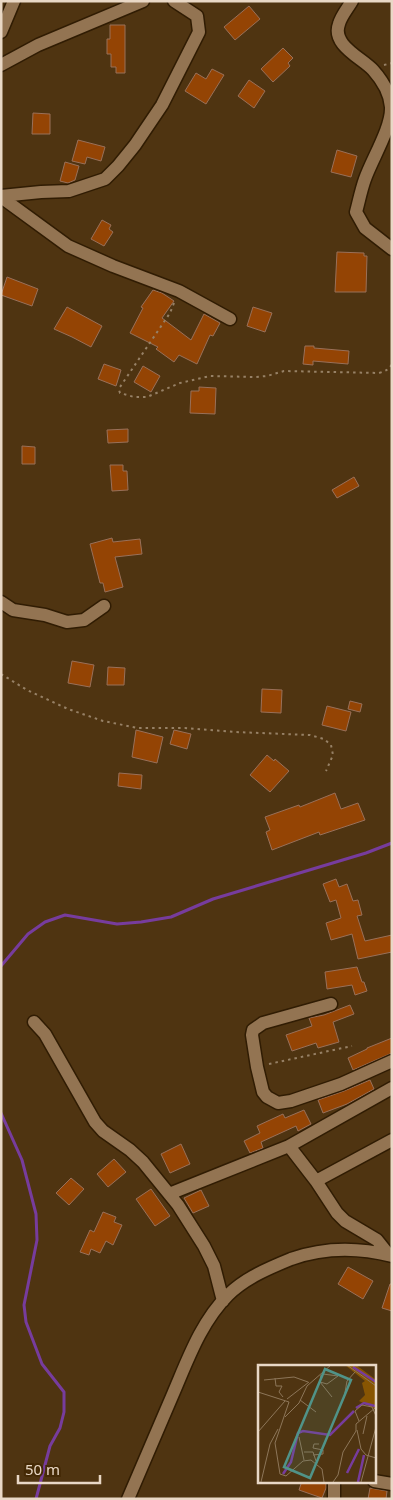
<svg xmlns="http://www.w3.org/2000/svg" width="393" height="1500" viewBox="0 0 393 1500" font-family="'Noto Sans',sans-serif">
	<rect width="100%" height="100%" fill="#4f3411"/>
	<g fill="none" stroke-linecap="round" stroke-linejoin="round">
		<path stroke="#773c9d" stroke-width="3" d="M1,966L28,934L45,922L65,915L117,924L141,922L171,917L213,899L366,853L392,843
			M1,1113L22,1160L36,1214L37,1240L24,1305L26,1322L42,1364L64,1392V1412L60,1428L50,1446L36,1499"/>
	</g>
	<path fill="#944404" stroke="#997059" d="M249,6L260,19L235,40L224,27Z
		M110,25H125V73H116V67H111V54H107V39H110Z
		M283,48L293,58L288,63L290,66L273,82L261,69Z
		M212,69L224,75L206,104L185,91L196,73L206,79Z
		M249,80L265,91L254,108L238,96Z
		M33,113L50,114V134H32Z
		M78,140L105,147L101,161L87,157L85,164L72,161Z
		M337,150L357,156L351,177L331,172Z
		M65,162L79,166L75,180L68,183L60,181Z
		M102,220L111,225L109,229L113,232L104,246L91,239Z
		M337,252L364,253V256H367L366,292H335Z
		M7,277L38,289L32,306L1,295Z
		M153,290L162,293L174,301L162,318L191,340L204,314L220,323L213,336L210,335L197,364L179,355L174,362L156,349L158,347L130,333L143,308L141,307Z
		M67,307L102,326L91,347L72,337L54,329Z
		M253,307L272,313L265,332L247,326Z
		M305,346H314V348L349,351L348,364L313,361V365L303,364Z
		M104,364L121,370L116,386L98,379Z
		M143,366L160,376L151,392L134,382Z
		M199,387L216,388L215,414L190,413L191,391H199Z
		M128,429V442L108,443L107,430Z
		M22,446L35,447V464H22Z
		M110,465H123V471H127L128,490L112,491Z
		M354,477L359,486L337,498L332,490Z
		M112,538L113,542L140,539L142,554L115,557L123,587L105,592L103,583H100L90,544Z
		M72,661L94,665L90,687L68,683Z
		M108,667L125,668L124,685H107Z
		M262,689L282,690L281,713L261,712Z
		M350,701L362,704L360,712L348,709Z
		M327,706L351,712L346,731L322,725Z
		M136,730L163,737L157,763L132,757Z
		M174,730L191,734L187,749L170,744Z
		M267,755L274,761L275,759L289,771L270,792L250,775Z
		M119,773L142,775L141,789L118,786Z
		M335,793L341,809L358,803L365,820L320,835L319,832L272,850L266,832L270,830L265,817L299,805L300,807Z
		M336,879L339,887L347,884L353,901L358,900L362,915L357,916L365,941L392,935V952L358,959L352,934L331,940L326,923L341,918L336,900L330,902L323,884Z
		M357,967L362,982H364L367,991L355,995L352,985L327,989L325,972Z
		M350,1005L354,1014L333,1022L339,1042L318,1048L316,1043L292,1051L286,1035L312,1026L309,1018L324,1015Z
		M392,1038V1053L353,1070L348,1058L367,1049V1048Z
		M370,1080L374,1089L347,1104L323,1113L318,1100L344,1091Z
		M304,1110L311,1124L298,1131L296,1126L261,1142L263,1148L250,1153L244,1141L260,1133L257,1126L283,1114L285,1118Z
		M181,1144L190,1164L170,1173L161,1154Z
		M114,1159L126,1172L108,1187L97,1174Z
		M71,1178L84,1189L69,1205L56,1193Z
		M151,1189L170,1216L155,1226L136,1199Z
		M201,1190L209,1206L193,1213L184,1198Z
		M103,1212L116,1217L114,1222L122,1225L113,1245L106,1241L100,1253L91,1249L89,1255L80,1252L90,1230L94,1232Z
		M348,1267L373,1281L363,1299L338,1284Z
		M390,1284H392V1311L382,1308Z
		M302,1481H326V1488L322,1498L299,1490Z
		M370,1488L387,1491L386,1499H368Z"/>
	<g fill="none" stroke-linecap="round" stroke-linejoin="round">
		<g stroke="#301c03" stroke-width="15">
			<path id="minor" d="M352,1C348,8 341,16 339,24C331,45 362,58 373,70C382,80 390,94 391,107C392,127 372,159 365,179C361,190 359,201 356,212L365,228L392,249
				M1,32L14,1
				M1,65L38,45L143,1
				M1,196L41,192L69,191L105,179L118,166L135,145L162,105L199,32L197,16L174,1
				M1,197L68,246L113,266L179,291L230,319
				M1,602L13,610L45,615L67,622L84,620L104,606
				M331,1004L263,1023L253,1030L252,1035L257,1067L263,1092L267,1097L278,1103L291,1101L341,1084L392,1061
				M34,1022L45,1034L95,1122L103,1131L130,1150L143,1162L178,1205L204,1246L214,1266L223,1301
				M289,1146L392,1088
				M316,1181L392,1140
				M169,1194L289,1146L316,1181L337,1213L345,1221L377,1240L389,1255
				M334,1481V1499
				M374,1481L392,1484
				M128,1499C143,1464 158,1429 173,1394C188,1359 201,1322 228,1295C245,1278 269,1268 291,1259C325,1247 357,1247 392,1256"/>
		</g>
		<path stroke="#978166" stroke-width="2" stroke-dasharray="2.5 4" stroke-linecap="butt" d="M384,65L392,63
			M174,303L170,313L120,387L119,390L120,393L134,397H147L180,383L210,376L255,377L267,376L284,371L379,373C385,371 389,370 392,364
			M1,674L27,690L68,709L103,721L138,728H185L235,732L310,735L324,739L331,745L333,755L326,771
			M269,1064L352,1046"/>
		<use href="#minor" stroke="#937452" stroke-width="12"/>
	</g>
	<g transform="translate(258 1365)">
		<rect width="118" height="118" fill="#4f3411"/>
		<path d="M87,0H98L117,14V44L101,36L107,30L104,18L107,16Z" fill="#885502"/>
		<path fill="none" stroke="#773c9d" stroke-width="2.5" d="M95,2L118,17M98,43L106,38L117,41M89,108L101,84M25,109L33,97L40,68L45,66L72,70L96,46M100,117L106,90"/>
		<path fill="none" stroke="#8d7659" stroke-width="1" d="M89,0L118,21M63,10L62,17L74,32M17,13L18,21H24L21,27L25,32M6,15L36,12L50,17M62,17L69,19L80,11L65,9M0,27L31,37L17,78L22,109L28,111L45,96L53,95L64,104L66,117M86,33L89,16L97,7M29,34L51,17M42,35L58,47M27,52L41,38L49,21L73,0M101,56L97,46L104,40L114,42L118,51M99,65L103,84L108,90L118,93M0,67L27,36M105,69L109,51M41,72L46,95M46,87H55L58,96M55,90L65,89V85L55,83L56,79H61M3,117L12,79L20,64M75,117L80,110L85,87L98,66V59L117,43M103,117L118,62"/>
		<path fill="#509388" fill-opacity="0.15" stroke="#509388" stroke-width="2.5" d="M67,4L93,15L52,113L26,102Z"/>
		<rect width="118" height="118" fill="none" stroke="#e9d8c6" stroke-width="2.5"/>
	</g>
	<rect width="393" height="1500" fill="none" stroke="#e9d8c6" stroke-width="5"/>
	<path d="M18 1475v8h82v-8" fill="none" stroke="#e9d8c6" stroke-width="2.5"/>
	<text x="25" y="1475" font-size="15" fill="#e9d8c6" stroke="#442905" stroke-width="4" paint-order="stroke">50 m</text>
</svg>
